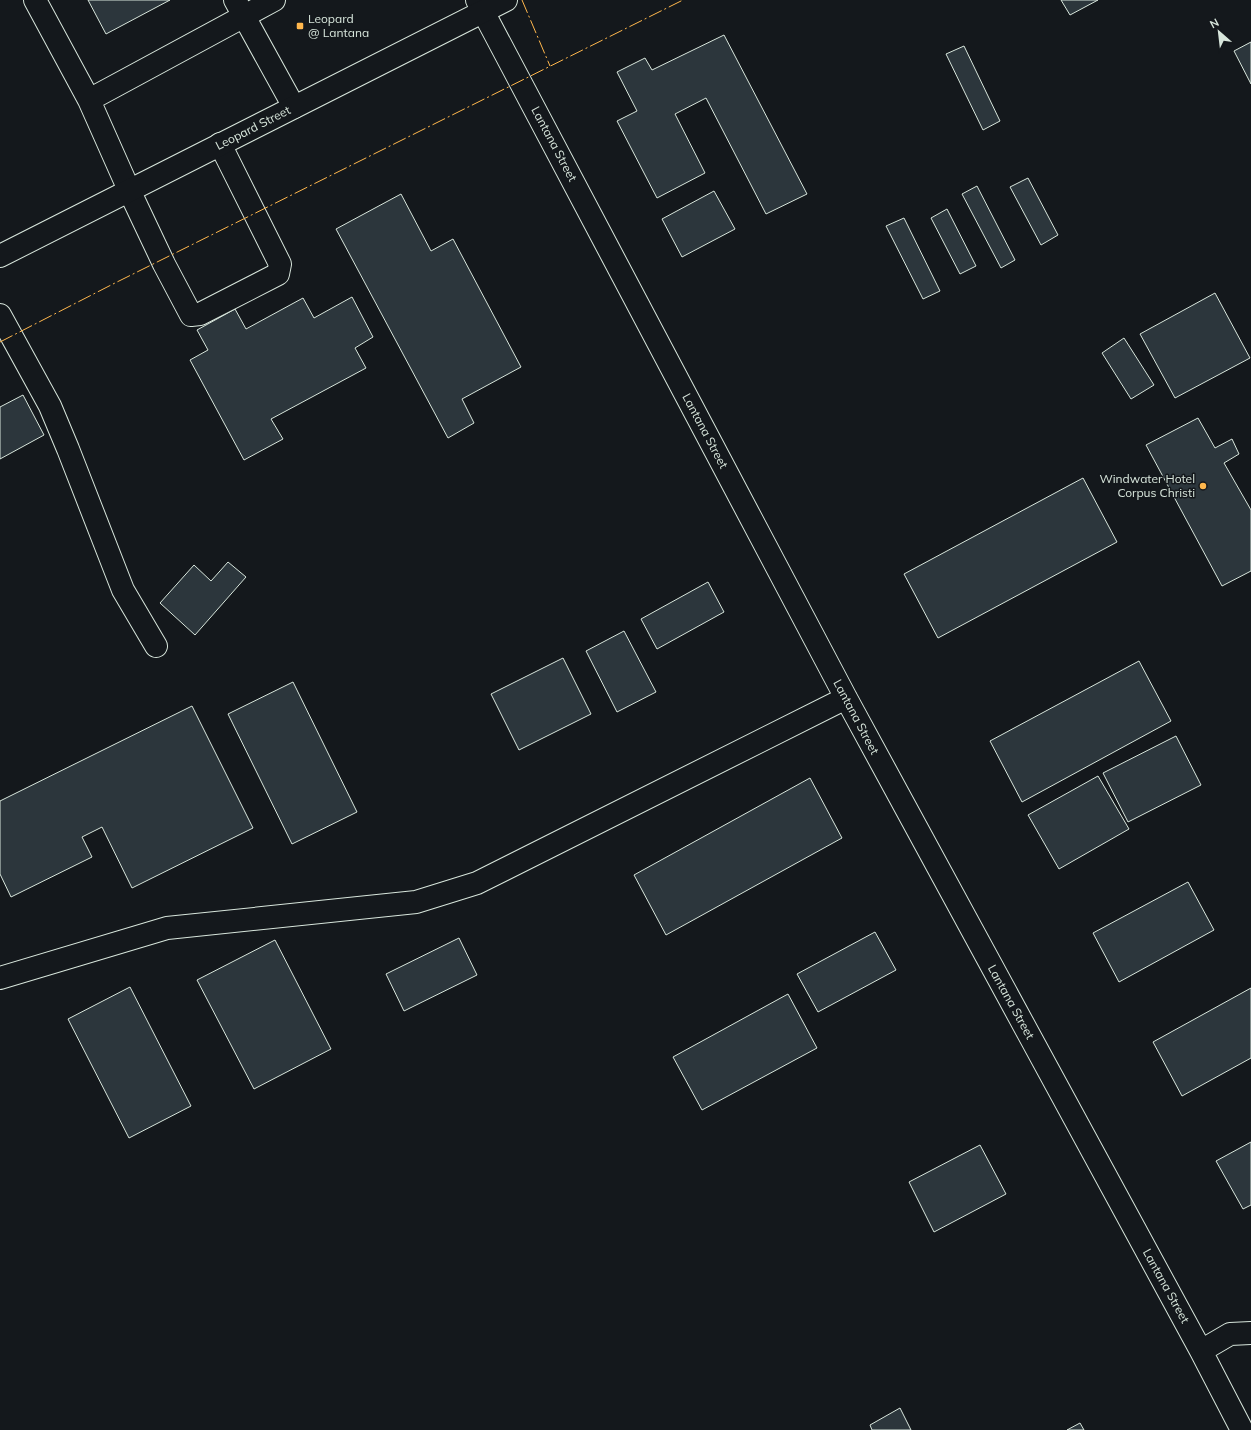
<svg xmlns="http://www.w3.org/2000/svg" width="1251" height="1430" viewBox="0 0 1251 1430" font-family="Mulish,sans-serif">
	<rect width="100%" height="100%" fill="#14181c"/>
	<path fill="#2c363c" stroke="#d8e6dc" d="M88,0H170L106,34Z
		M1061,0H1098L1070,15Z
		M724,35L807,194L766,214L706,98L675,114L705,173L657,198L617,121L637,111L617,72L645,58L652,70Z
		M1251,42V84L1234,51Z
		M964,46L1000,121L983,130L946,54Z
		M1028,178L1058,235L1041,245L1010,187Z
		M977,186L1015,260L1001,268L962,194Z
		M714,191L735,229L682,257L662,219Z
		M401,194L431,251L453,239L521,367L462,399L474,423L448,438L336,229Z
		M947,209L976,266L960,274L931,218Z
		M904,218L940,291L923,299L886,226Z
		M1215,293L1250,358L1175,398L1140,334Z
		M352,297L373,337L355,348L366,368L271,419L283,439L244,460L190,360L208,350L197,330L235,309L246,329L303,298L314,318Z
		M1124,338L1154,385L1131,399L1102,353Z
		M23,395L44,435L0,459V407Z
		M1198,418L1215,448L1232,439L1239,454L1224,463L1251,510V571L1222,586L1146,445Z
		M1083,478L1117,542L938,638L904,574Z
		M228,562L246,577L195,635L160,603L194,565L211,581Z
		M708,582L724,612L657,649L641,619Z
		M624,631L656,692L617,712L586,651Z
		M563,658L591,714L519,750L491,694Z
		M1139,661L1171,721L1022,802L990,741Z
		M293,682L357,812L292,844L228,714Z
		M192,706L253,828L132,888L102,827L82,837L92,857L11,897L0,874V801Z
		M1176,736L1201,785L1128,822L1103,773Z
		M1098,776L1129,829L1059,869L1028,815Z
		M810,778L842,838L666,935L634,875Z
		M1188,882L1214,930L1119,982L1093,933Z
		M875,932L896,970L818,1012L797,974Z
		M459,938L477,975L404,1011L386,974Z
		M275,940L331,1049L254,1089L197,980Z
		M130,987L191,1106L129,1138L68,1019Z
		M1251,988V1058L1182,1096L1153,1042Z
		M788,994L817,1048L702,1110L673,1057Z
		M1251,1142V1205L1243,1209L1216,1161Z
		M980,1145L1006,1194L934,1232L909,1182Z
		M900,1408L911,1430H872L870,1425Z
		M1080,1423L1084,1430H1067Z"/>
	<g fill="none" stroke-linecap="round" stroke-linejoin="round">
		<g stroke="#d8e6dc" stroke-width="24">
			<path id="minor" d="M35,0L89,100L129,190L164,264L191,315L200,314L278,274L280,264L220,144
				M235,0L294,107
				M477,0L846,698L1201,1351L1242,1430
				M89,100L274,0
				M0,315L50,406L68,449L123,590L156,646
				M0,978L167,928L416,902L477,883L846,698
				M1201,1351L1230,1334L1251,1333"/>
		</g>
		<g stroke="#d8e6dc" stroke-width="24">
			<path id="major" d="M0,256L506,0"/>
		</g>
		<use href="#minor" stroke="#14181c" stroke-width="22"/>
		<use href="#major" stroke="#14181c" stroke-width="22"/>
		<path stroke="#ffb74d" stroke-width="1" stroke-dasharray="14 3 2 3" stroke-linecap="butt" d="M522,0L550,66
			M0,342L113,284L683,0"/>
	</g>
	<g fill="#ffb74d" stroke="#14181c" stroke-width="1.5">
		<rect x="296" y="22" width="8" height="8" rx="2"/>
		<circle cx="1203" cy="486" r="4"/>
	</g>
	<g text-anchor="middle" stroke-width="3" stroke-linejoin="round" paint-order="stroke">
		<g font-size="12" fill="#d8e6dc" stroke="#14181c" text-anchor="start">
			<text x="308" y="23">Leopard<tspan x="308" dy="14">@ Lantana</tspan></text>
			<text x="1195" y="483" text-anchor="end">Windwater Hotel<tspan x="1195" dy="14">Corpus Christi</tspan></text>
		</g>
		<g font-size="12" fill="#d8e6dc" stroke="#14181c">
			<text transform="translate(253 128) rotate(-27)" y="4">Leopard Street</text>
			<text transform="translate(554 144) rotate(62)" y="4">Lantana Street</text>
			<text transform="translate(705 431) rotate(62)" y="4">Lantana Street</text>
			<text transform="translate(856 717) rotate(62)" y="4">Lantana Street</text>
			<text transform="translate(1011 1002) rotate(61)" y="4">Lantana Street</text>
			<text transform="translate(1166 1286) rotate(61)" y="4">Lantana Street</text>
		</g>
	</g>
	<g transform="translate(1219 32) rotate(332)" stroke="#14181c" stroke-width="3" paint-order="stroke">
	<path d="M0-3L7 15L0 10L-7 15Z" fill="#d8e6dc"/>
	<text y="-6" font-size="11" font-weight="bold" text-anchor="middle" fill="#d8e6dc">N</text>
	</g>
</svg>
